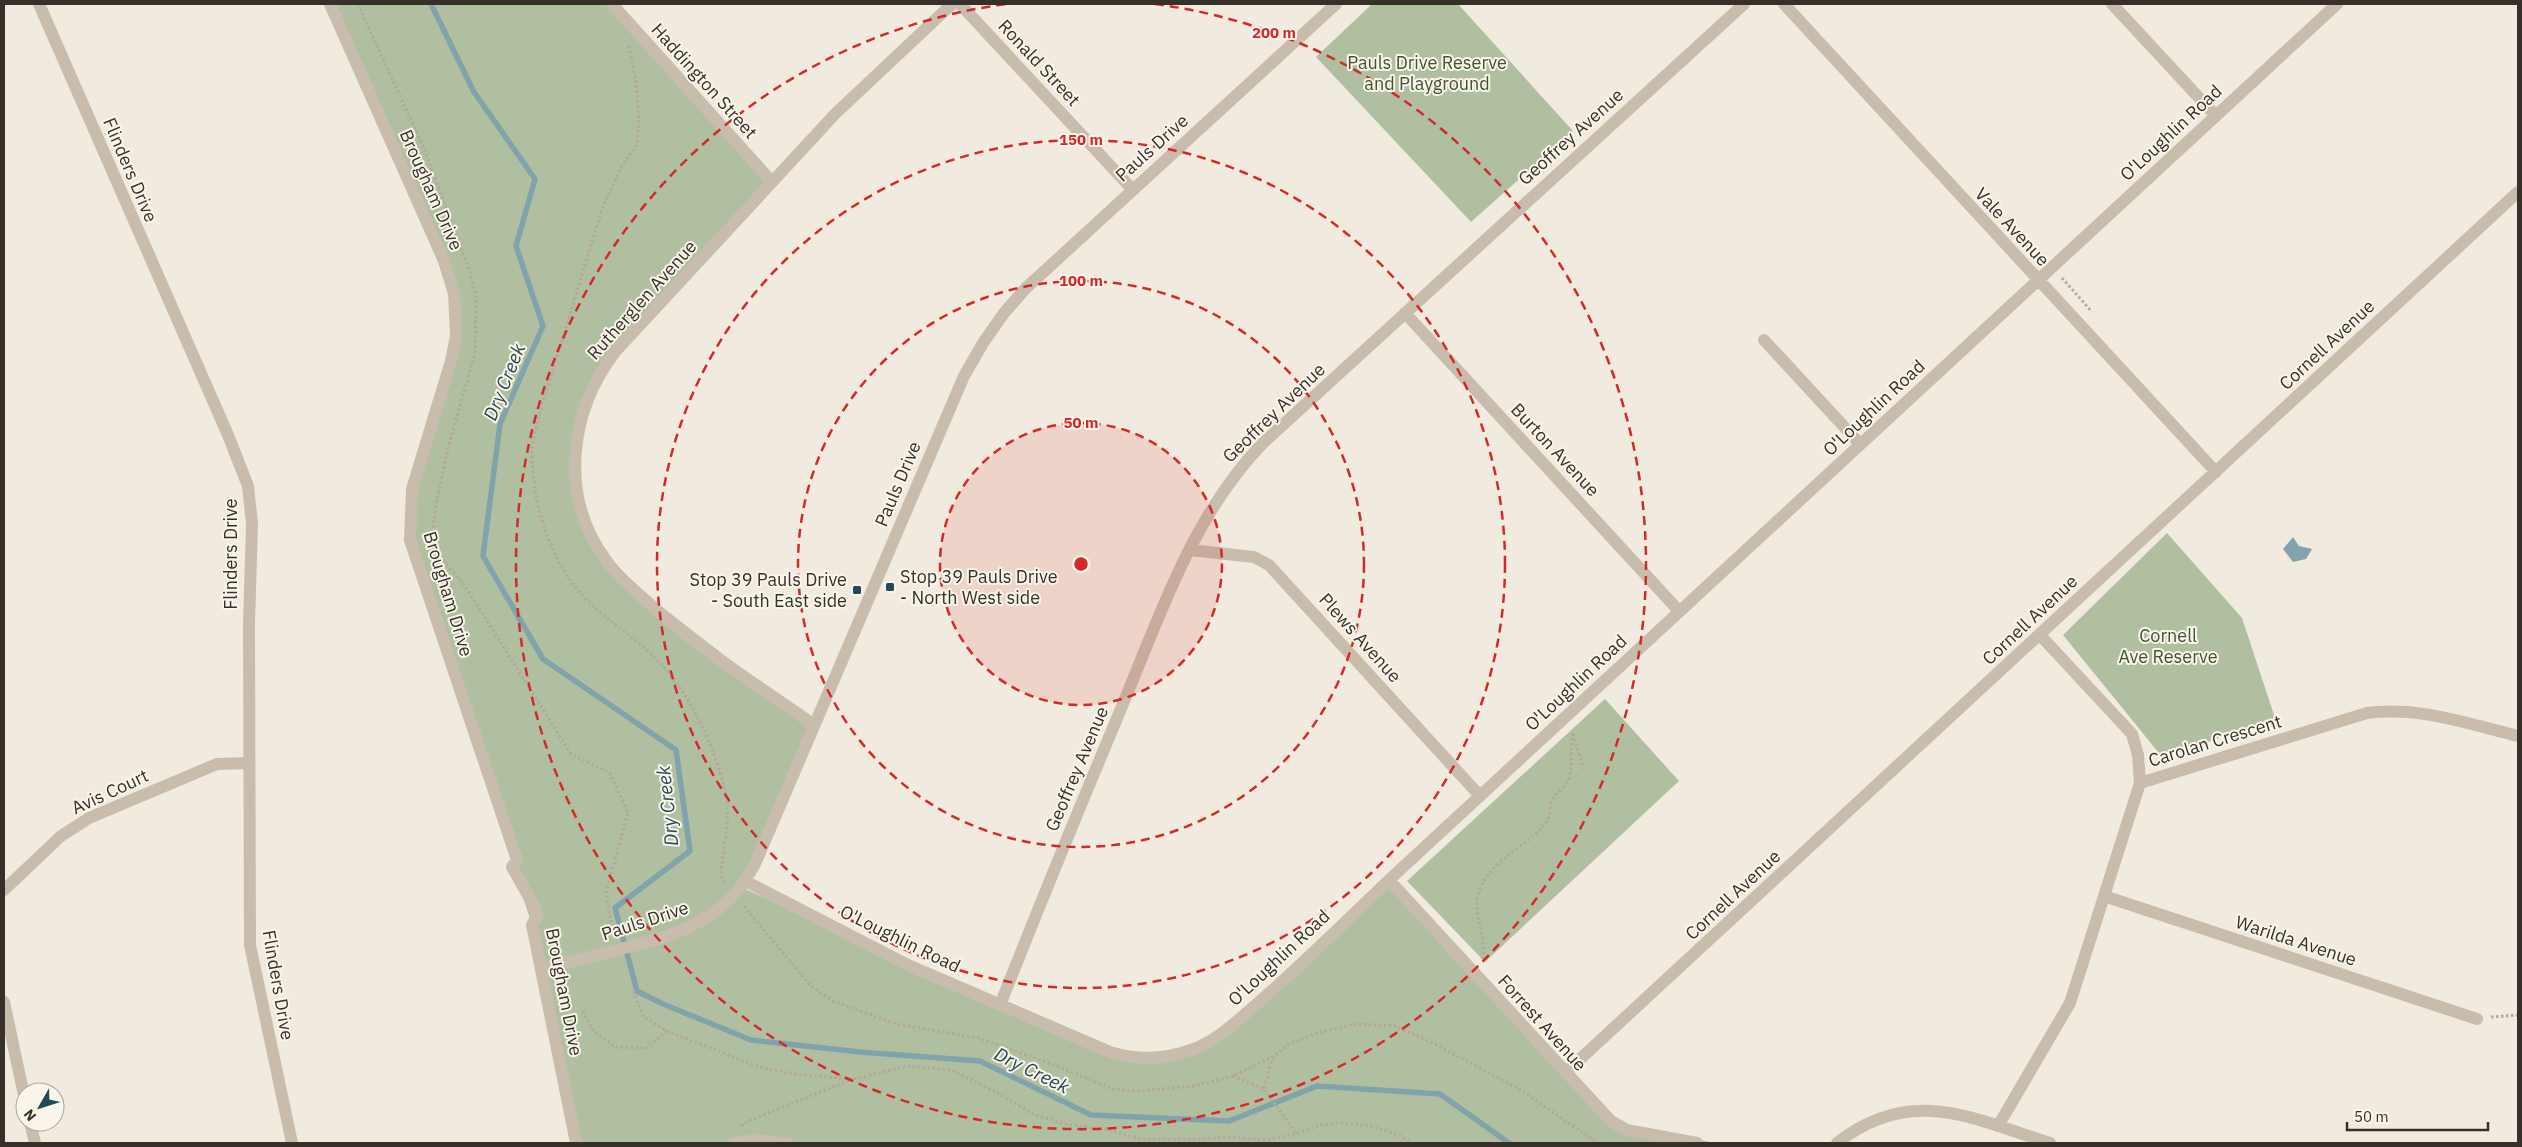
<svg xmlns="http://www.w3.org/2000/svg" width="2522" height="1147" viewBox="0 0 2522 1147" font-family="'IBM Plex Sans',sans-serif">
	<rect width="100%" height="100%" fill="#f1ebdf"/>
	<path fill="#b0bfa0" d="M330,4H612L772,182L607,362L584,407L574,468L585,522L613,569L814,725L741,887L1000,1005L1119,1055H1175L1207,1043L1389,880L1611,1121L1715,1143H575L532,925L412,551L411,496L451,361L456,309L428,227Z
		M1372,4H1458L1573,131L1471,222L1316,57Z
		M2167,533L2242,618L2275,718L2163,758L2063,635Z
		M1605,699L1679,781L1485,962L1407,881Z"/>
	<path fill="#81a3ab" d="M2293,537L2299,546L2312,549L2306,559L2293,562L2283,549Z"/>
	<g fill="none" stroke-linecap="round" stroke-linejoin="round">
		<path stroke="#81a3ab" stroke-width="5.5" d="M431,4L474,92L535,179L516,246L543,326L500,424L483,556L543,659L676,750L690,851L615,908L637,991L663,1004L751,1040L860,1052L980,1061L1091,1115L1229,1121L1317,1086L1440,1094L1509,1143"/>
		<path stroke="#b4a896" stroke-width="3" stroke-dasharray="2.5 2.5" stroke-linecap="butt" d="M358,4L423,146L469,269L476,296L475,353L448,448L436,504L431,547L463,583L571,754L610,773L628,813L606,892L613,935
			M629,46L636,81L639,120L637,144L622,166L603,206L537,422C535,432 532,444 532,455C533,504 549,558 582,595C606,621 638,639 662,665C693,700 717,751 726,796C731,823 722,849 721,875L724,882
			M2062,278L2092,312
			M1573,734L1584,769
			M744,906L810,985L833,1001L896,1024L978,1038L1055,1065L1112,1089L1139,1091L1194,1086L1233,1076L1274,1056L1289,1044L1321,1032L1354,1024L1394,1026L1431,1042L1519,1089L1598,1143
			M1482,959C1488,937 1471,913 1479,891C1492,858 1526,849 1547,821C1551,815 1549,806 1553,799C1556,792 1566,787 1569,778C1573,763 1570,748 1573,733
			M633,991L644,1017L667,1031L759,1067L794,1074L853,1079L908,1066L951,1070L994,1091L1033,1114L1064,1124L1105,1129L1141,1139H1202L1229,1137L1265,1140L1297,1134L1319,1125L1342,1123L1371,1126L1399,1135L1411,1143
			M583,1011L592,1029L615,1047L647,1048L667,1031
			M2491,1017L2518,1015
			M1233,1076L1264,1089L1297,1134
			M1264,1088L1273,1056
			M741,1126L748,1121L853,1079"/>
		<path stroke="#c8bdac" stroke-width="12" d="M39,4L228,435L248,486L252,524L249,624L250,945L292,1143
			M330,4L444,261L454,294L456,336L451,361L412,489L410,540L517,860L512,867L534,906L537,916L532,925L576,1143
			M612,4L772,182
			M960,4L1133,190
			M1784,4L2216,472
			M2112,4L2216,116
			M1405,313L1679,611
			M1764,340L1860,444
			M1190,550L1254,557L1269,565L1480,796
			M2040,635L2132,734L2138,755L2140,783
			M814,725C756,684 695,646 643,598C630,586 616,575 606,560C559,497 569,412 615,352L835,114L952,4
			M1389,880L1611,1121L1627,1130L1697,1143
			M745,881L908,965L1110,1052C1137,1060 1164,1060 1191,1050C1217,1041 1238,1020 1259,1002C1304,963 1346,921 1389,880L2337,4
			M4,890L61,836L89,818L217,764L249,763
			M2104,896L2477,1019
			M655,940C702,925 731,908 755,864L964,376L983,343L1004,313L1026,288L1336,4
			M541,969L590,957
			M4,1002L25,1100
			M1000,1005C1040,904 1081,804 1123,704C1161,613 1193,515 1263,443L1744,4
			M1565,1073L2518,192
			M30,1122L35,1143
			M1998,1126L2070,1003L2140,783L2367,713C2418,706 2469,724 2518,736
			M735,1143L755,1140L787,1143
			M1837,1143C1911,1085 1971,1118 2050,1143"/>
		<path stroke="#c8bdac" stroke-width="12" d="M590,957L655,940"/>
	</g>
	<circle cx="1081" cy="564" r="141" fill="#d62828" fill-opacity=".12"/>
	<g fill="none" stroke="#d62828" stroke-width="2.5" stroke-dasharray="9 6">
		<circle cx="1081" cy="564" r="141"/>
		<circle cx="1081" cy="564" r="283"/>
		<circle cx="1081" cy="564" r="424"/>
		<path d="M1155 4A565 565 0 1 1 1007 4"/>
	</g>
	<g fill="#234a54" stroke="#f9f5eb" stroke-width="2">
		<rect x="885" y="582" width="10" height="10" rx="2.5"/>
		<rect x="852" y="585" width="10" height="10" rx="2.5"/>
	</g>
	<g text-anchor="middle" stroke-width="4" stroke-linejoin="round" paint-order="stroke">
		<g font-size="18" fill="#37302a" stroke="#f9f5eb">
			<text transform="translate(1039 63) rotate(47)" y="6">Ronald Street</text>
			<text transform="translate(704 81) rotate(48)" y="6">Haddington Street</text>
			<text transform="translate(2171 133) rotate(-43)" y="6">O'Loughlin Road</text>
			<text transform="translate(1571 137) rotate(-42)" y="6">Geoffrey Avenue</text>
			<text transform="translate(1152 148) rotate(-42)" y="6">Pauls Drive</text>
			<text transform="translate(130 170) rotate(67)" y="6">Flinders Drive</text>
			<text transform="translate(431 190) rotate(66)" y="6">Brougham Drive</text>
			<text transform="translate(2012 227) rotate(47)" y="6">Vale Avenue</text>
			<text transform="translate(642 300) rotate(-48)" y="6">Rutherglen Avenue</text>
			<text transform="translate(2327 345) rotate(-43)" y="6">Cornell Avenue</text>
			<text transform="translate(1874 408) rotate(-43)" y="6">O'Loughlin Road</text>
			<text transform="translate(1274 413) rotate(-44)" y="6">Geoffrey Avenue</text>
			<text transform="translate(1555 450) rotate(47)" y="6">Burton Avenue</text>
			<text transform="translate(898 484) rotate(-67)" y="6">Pauls Drive</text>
			<text transform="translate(231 554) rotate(-90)" y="6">Flinders Drive</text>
			<text transform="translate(448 594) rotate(73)" y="6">Brougham Drive</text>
			<text transform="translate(2030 620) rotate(-43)" y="6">Cornell Avenue</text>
			<text transform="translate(1360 638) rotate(48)" y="6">Plews Avenue</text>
			<text transform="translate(1576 683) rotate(-43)" y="6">O'Loughlin Road</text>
			<text transform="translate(2215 741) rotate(-17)" y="6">Carolan Crescent</text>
			<text transform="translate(1077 769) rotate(-67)" y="6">Geoffrey Avenue</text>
			<text transform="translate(110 792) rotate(-25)" y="6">Avis Court</text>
			<text transform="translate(1733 895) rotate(-43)" y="6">Cornell Avenue</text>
			<text transform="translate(645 921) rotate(-18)" y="6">Pauls Drive</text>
			<text transform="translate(900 939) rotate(26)" y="6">O'Loughlin Road</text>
			<text transform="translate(2296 941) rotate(18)" y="6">Warilda Avenue</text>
			<text transform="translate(1279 958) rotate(-43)" y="6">O'Loughlin Road</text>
			<text transform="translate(278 985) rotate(80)" y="6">Flinders Drive</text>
			<text transform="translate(564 992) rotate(79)" y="6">Brougham Drive</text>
			<text transform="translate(1542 1023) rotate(48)" y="6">Forrest Avenue</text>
		</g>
		<g font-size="18" fill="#415330" stroke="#f9f5eb">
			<text x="1427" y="69">Pauls Drive Reserve<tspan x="1427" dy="21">and Playground</tspan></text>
			<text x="2168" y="642">Cornell<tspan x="2168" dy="21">Ave Reserve</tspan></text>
		</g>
		<g font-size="18" fill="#37302a" stroke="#f9f5eb" text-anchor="start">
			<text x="900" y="583">Stop 39 Pauls Drive<tspan x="900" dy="21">- North West side</tspan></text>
			<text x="847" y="586" text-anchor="end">Stop 39 Pauls Drive<tspan x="847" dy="21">- South East side</tspan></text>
		</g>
		<g font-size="19" font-style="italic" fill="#234a54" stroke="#f9f5eb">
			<text transform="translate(504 382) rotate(-68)" y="7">Dry Creek</text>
			<text transform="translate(667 806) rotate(-96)" y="7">Dry Creek</text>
			<text transform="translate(1032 1070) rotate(26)" y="7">Dry Creek</text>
		</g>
	</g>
	<circle cx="1081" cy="564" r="8" fill="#d62828" stroke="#f9f5eb" stroke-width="2.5"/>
	<g font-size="15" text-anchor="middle" font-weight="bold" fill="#d62828" stroke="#f9f5eb" stroke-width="4" stroke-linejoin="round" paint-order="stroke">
		<text x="1274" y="38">200 m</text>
		<text x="1081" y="145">150 m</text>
		<text x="1081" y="286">100 m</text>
		<text x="1081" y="428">50 m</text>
	</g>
	<rect width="2522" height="1147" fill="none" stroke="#37302a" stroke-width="10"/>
	<g transform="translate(40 1107) rotate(231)"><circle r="24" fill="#f9f5eb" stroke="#aba69e"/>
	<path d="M0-4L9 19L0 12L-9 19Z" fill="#234a54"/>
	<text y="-8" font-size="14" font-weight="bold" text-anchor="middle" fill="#37302a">N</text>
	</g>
	<path d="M2347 1122v8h141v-8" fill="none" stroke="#37302a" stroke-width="2.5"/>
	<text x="2354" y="1122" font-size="15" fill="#37302a" stroke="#f9f5eb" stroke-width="4" paint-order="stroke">50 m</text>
</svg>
